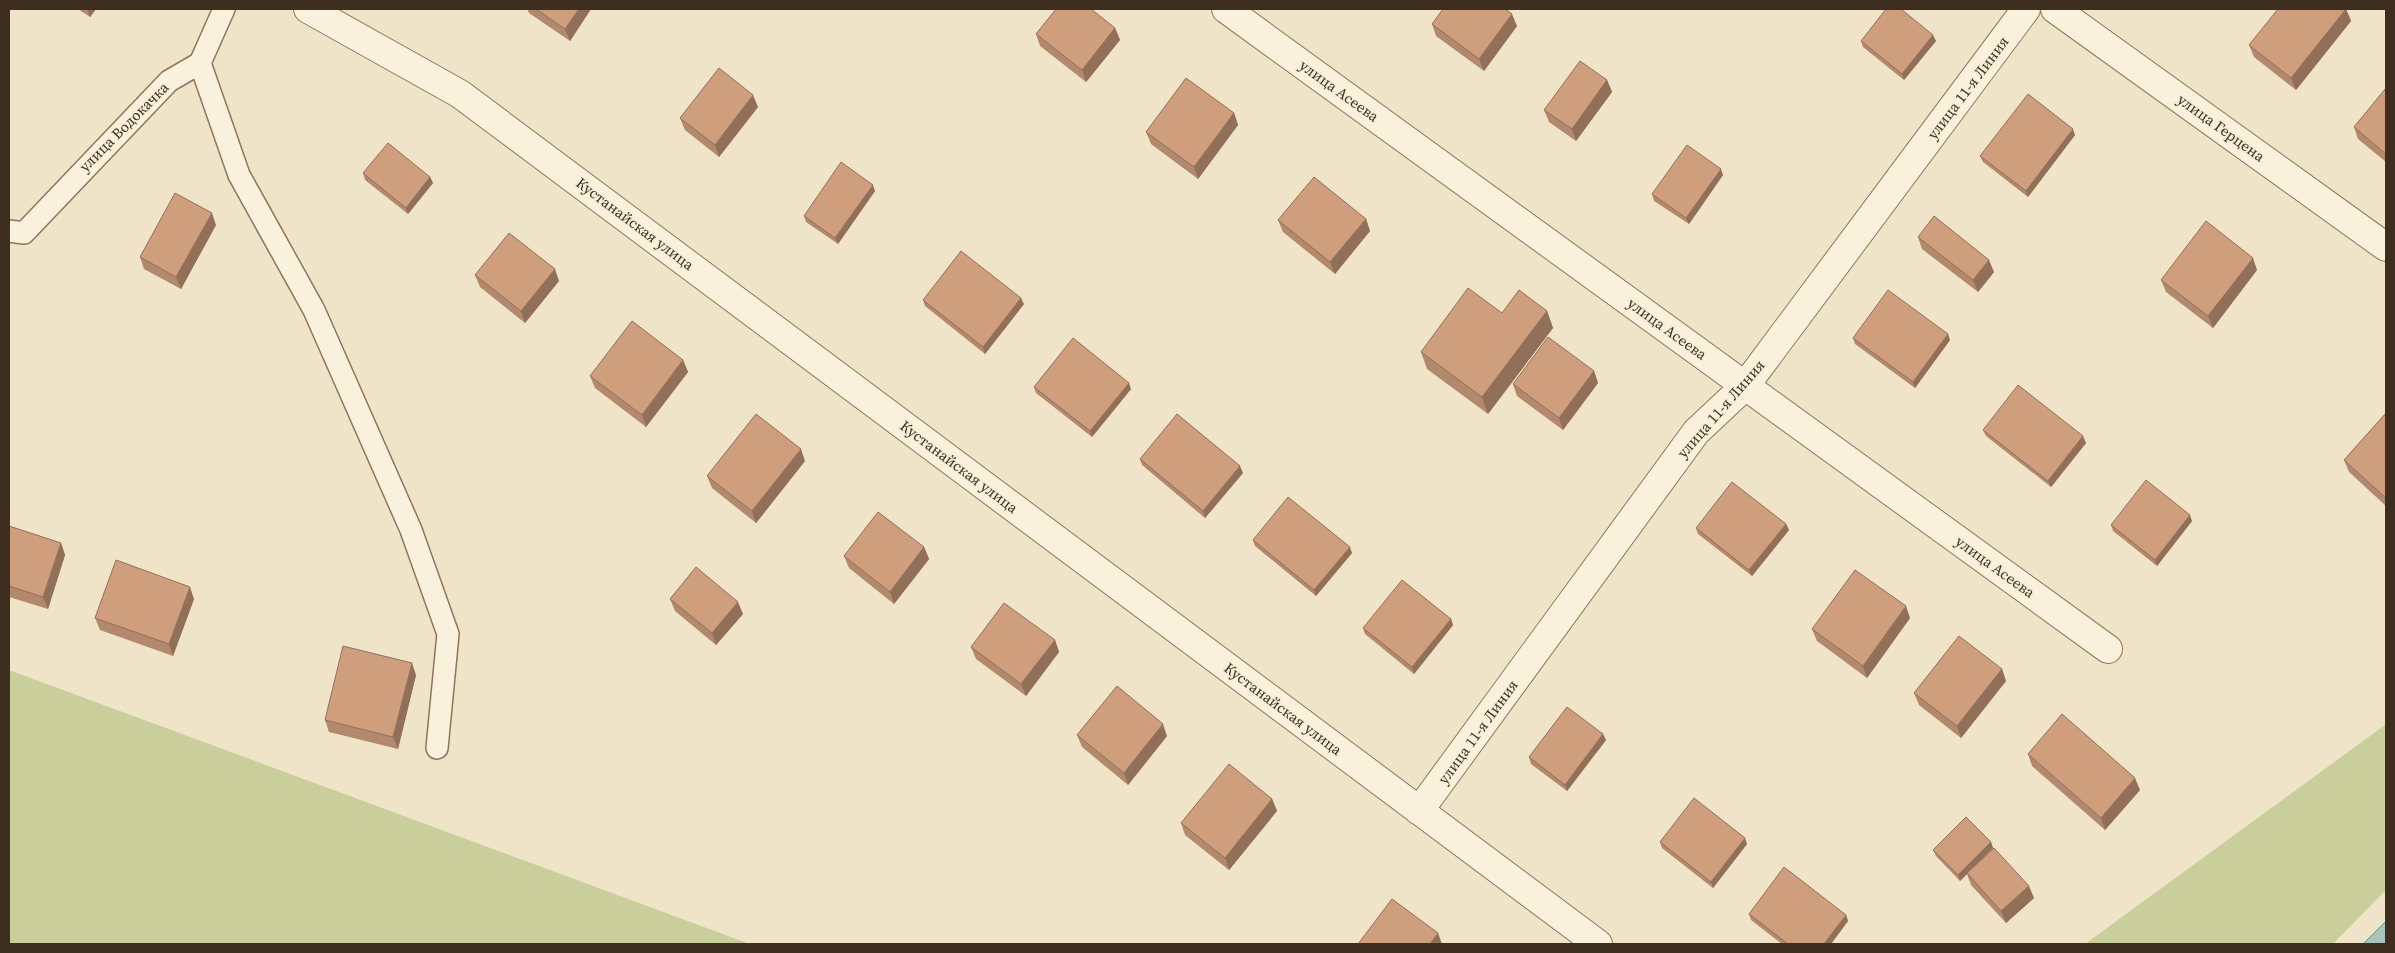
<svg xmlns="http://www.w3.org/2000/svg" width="2395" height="953" viewBox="0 0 2395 953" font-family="'Source Serif 4',serif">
	<rect width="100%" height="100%" fill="#f0e4c8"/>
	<path fill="#c9cf9b" d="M9,670L750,944H751H9Z
		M2385,725L2386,890L2333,944H2085Z"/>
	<path fill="#a9c4bc" stroke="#6f938a" d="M2386,921V944H2363Z"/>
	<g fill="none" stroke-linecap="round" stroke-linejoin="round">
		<g stroke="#8d765c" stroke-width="24">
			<path id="service" d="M200,63L239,175L314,310L411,530L448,634L437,748
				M9,231L24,233L169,81L200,63L224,9"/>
		</g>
		<g stroke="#8d765c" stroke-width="30">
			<path id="minor" d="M308,9L460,94L1598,944
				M1226,9L2108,649
				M2055,9L2386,247
				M1419,811L1696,432L1745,386L2026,9"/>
		</g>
		<use href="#service" stroke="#faf1dc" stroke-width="21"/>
		<use href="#minor" stroke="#faf1dc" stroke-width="28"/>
	</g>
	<path fill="#b2896c" d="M78,9H96L90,17Z
		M527,9H591L570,41L529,13Z
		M2346,9L2351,21L2296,90L2254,57L2249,45Z
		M1432,24L1517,26L1484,71L1436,36Z
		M1115,28L1120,40L1086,82L1040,46L1036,34Z
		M1861,41H1936L1904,80L1863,47Z
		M1607,80L1612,92L1576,141L1549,122L1544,110Z
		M2386,88V162L2358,139L2354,127Z
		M758,107L719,157L685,130L680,118Z
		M1234,113L1238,125L1198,179L1151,144L1146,132Z
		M2075,135L2028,197L1983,162L1980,156Z
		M363,173L430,177L433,183L408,214L365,180Z
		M1723,175L1689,224L1654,201L1652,194Z
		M875,191L838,244L806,222L804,216Z
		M1366,219L1370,231L1335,274L1283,232L1278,220Z
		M216,225L181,289L144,269L140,257Z
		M1918,237L1994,272L1978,292L1922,249Z
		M2257,270L2213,328L2166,292L2161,280Z
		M475,275L559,281L525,323L480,287Z
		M923,300L1024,304L985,354L925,306Z
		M1547,311L1553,328L1488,414L1427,369L1421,352L1502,313Z
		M1853,338L1950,340L1915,388L1855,344Z
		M683,360L688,372L646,427L595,388L590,376Z
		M1594,371L1598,383L1563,430L1517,396L1513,384Z
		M1034,387L1131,389L1092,437L1036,393Z
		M2386,413V506L2349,472L2344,460Z
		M1983,430L2086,443L2051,487L1986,436Z
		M1140,459L1243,473L1205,518L1142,465Z
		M805,461L756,523L712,488L707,476Z
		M2192,521L2157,566L2113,531L2111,525Z
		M1786,524L1789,530L1752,576L1698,534L1696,528Z
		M9,526L61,543L65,555L48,609L9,597Z
		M1253,540L1352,553L1316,596L1255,546Z
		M924,547L929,559L894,604L849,568L844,556Z
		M194,599L173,656L100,630L95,618Z
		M670,599L743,614L716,645L675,611Z
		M1910,618L1867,678L1817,641L1812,629Z
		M1451,619L1453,625L1414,674L1365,634L1363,628Z
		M1055,640L1059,652L1026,696L976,659L971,647Z
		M2002,669L2006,681L1961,738L1919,705L1914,693Z
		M416,675L398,749L329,732L325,720Z
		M1603,734L1606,740L1567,791L1531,764L1529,757Z
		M1077,735L1167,736L1128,785L1082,747Z
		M2028,754L2140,790L2105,830L2032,766Z
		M1272,799L1277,811L1229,870L1185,835L1181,823Z
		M1660,842L1747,844L1713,888L1662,848Z
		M1991,842L1993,848L1986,855L2034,898L2006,923L1971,885L1967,874L1960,881L1936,856L1933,850Z
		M1749,914L1846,915L1848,921L1831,944H1782L1751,920Z"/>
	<path fill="#916f58" d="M89,9H96L90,17L88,11Z
		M579,9H591L570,41L565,29Z
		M2346,9L2351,21L2296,90L2291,78Z
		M1512,14L1517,26L1484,71L1479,59Z
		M1115,28L1120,40L1086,82L1082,70Z
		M1933,35L1936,41L1904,80L1902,74Z
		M1607,80L1612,92L1576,141L1572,129Z
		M753,95L758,107L719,157L715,145Z
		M1234,113L1238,125L1198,179L1194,167Z
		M2073,129L2075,135L2028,197L2026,191Z
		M1721,169L1723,175L1689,224L1686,218Z
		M430,177L433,183L408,214L406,208Z
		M873,185L875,191L838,244L835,238Z
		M212,213L216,225L181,289L176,277Z
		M1366,219L1370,231L1335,274L1330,262Z
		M2253,258L2257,270L2213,328L2208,316Z
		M1989,260L1994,272L1978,292L1973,280Z
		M555,269L559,281L525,323L521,311Z
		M1021,298L1024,304L985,354L983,347Z
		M1547,311L1553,328L1488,414L1482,397Z
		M1948,334L1950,340L1915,388L1913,382Z
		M683,360L688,372L646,427L642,415Z
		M1594,371L1598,383L1563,430L1559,418Z
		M1129,383L1131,389L1092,437L1090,431Z
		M2083,436L2086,443L2051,487L2048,481Z
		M801,449L805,461L756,523L752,511Z
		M1240,466L1243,473L1205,518L1203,511Z
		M2190,515L2192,521L2157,566L2155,560Z
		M1786,524L1789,530L1752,576L1749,570Z
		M61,543L65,555L48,609L43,597Z
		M924,547L929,559L894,604L890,592Z
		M1350,547L1352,553L1316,596L1314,590Z
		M190,587L194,599L173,656L169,644Z
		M738,602L743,614L716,645L712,633Z
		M1906,606L1910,618L1867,678L1863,666Z
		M1451,619L1453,625L1414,674L1412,667Z
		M1055,640L1059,652L1026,696L1021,684Z
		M412,663L416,675L398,749L393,737Z
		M2002,669L2006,681L1961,738L1957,726Z
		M1163,724L1167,736L1128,785L1124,773Z
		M1603,734L1606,740L1567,791L1565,785Z
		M2135,778L2140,790L2105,830L2101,818Z
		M1272,799L1277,811L1229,870L1225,858Z
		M1745,838L1747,844L1713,888L1711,882Z
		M1991,842L1993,848L1960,881L1958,875Z
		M2029,886L2034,898L2006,923L2001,911Z
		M1846,915L1848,921L1831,944H1824Z
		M1438,933L1442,944H1430Z"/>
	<path fill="#cf9f7d" stroke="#916f58" d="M536,9H579L565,29Z
		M1056,9H1091L1115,28L1082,70L1036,34Z
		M1443,9H1505L1512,14L1479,59L1432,24Z
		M1886,9H1901L1933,35L1902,74L1861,41Z
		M2278,9H2346L2291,78L2249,45Z
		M1580,61L1607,80L1572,129L1544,110Z
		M719,68L753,95L715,145L680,118Z
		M1186,78L1234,113L1194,167L1146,132Z
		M2386,88V154L2354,127Z
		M2028,94L2073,129L2026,191L1980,156Z
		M388,143L430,177L406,208L363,173Z
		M1687,145L1721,169L1686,218L1652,194Z
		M841,162L873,185L835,238L804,216Z
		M1314,177L1366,219L1330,262L1278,220Z
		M175,193L212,213L176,277L140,257Z
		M1934,216L1989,260L1973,280L1918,237Z
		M2206,221L2253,258L2208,316L2161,280Z
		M509,233L555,269L521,311L475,275Z
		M961,251L1021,298L983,347L923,300Z
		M1468,288L1502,313L1519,290L1547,311L1482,397L1421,352Z
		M1888,290L1948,334L1913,382L1853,338Z
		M632,321L683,360L642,415L590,376Z
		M1548,337L1594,371L1559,418L1513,384Z
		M1073,338L1129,383L1090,431L1034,387Z
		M2018,385L2083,436L2048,481L1983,430Z
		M2386,413V498L2344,460Z
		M756,414L801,449L752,511L707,476Z
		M1177,414L1240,466L1203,511L1140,459Z
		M2146,480L2190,515L2155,560L2111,525Z
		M1732,482L1786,524L1749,570L1696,528Z
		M1288,497L1350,547L1314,590L1253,540Z
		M878,512L924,547L890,592L844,556Z
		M9,526L61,543L43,597L9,586Z
		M116,560L190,587L169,644L95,618Z
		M696,567L738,602L712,633L670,599Z
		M1855,570L1906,606L1863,666L1812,629Z
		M1402,580L1451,619L1412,667L1363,628Z
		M1004,603L1055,640L1021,684L971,647Z
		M1959,636L2002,669L1957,726L1914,693Z
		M343,646L412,663L393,737L325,720Z
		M1117,686L1163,724L1124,773L1077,735Z
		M1567,707L1603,734L1565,785L1529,757Z
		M2062,714L2135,778L2101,818L2028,754Z
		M1229,764L1272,799L1225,858L1181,823Z
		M1694,798L1745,838L1711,882L1660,842Z
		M1966,817L1991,842L1958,875L1933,850Z
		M1994,848L2029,886L2001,911L1967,873Z
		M1784,867L1846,915L1824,944H1788L1749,914Z
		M1392,899L1438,933L1430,944H1358Z"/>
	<g text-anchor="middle" stroke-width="4" stroke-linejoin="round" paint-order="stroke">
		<g font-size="15" fill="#3d2e20" stroke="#f7eed8">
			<text transform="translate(1968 88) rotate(-53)" y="5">улица 11-я Линия</text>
			<text transform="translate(1339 91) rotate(36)" y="5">улица Асеева</text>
			<text transform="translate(124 127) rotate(-45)" y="5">улица Водокачка</text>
			<text transform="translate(2221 128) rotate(36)" y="5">улица Герцена</text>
			<text transform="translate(635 224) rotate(37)" y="5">Кустанайская улица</text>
			<text transform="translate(1667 329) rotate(36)" y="5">улица Асеева</text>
			<text transform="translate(1721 409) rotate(-49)" y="5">улица 11-я Линия</text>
			<text transform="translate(959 467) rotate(37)" y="5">Кустанайская улица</text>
			<text transform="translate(1995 567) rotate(36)" y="5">улица Асеева</text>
			<text transform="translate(1283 709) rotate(37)" y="5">Кустанайская улица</text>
			<text transform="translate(1478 732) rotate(-54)" y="5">улица 11-я Линия</text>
		</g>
	</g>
	<rect width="2395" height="953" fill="none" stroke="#3d2e20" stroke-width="20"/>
</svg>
